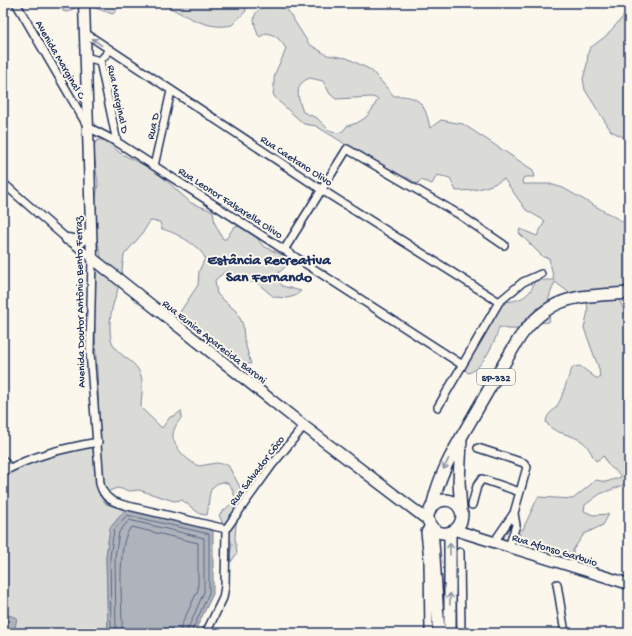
<svg xmlns="http://www.w3.org/2000/svg" width="632" height="636" viewBox="0 0 632 636" font-family="'Gochi Hand',sans-serif">
	<rect width="100%" height="100%" fill="#fbf7ec"/>
	<filter id="ink" filterUnits="userSpaceOnUse"><feTurbulence type="fractalNoise" baseFrequency=".025" numOctaves="2"/><feDisplacementMap in="SourceGraphic" scale="8" xChannelSelector="R" yChannelSelector="G"/><feConvolveMatrix kernelMatrix="1 2 1 2 8 2 1 2 1" color-interpolation-filters="sRGB"/></filter>
	<g filter="url(#ink)">
		<path fill="#dadad7" stroke="#7a849a" fill-rule="evenodd" d="M60,3H129L118,8L113,14L83,4L67,12L63,11Z
			M161,3H245L246,11L232,25C207,31 183,14 161,3Z
			M271,3H283L309,44L327,55L347,58L371,70L394,96C420,95 425,104 430,128L441,120L463,124L533,170L535,177H524L522,181L523,184H550L563,188L629,225V285L617,289L571,294L555,282C552,289 548,298 547,307C547,312 551,317 549,322L538,323L531,330C520,328 510,331 499,327C497,339 481,371 468,373L465,370L464,367L501,302C515,302 531,298 534,282L538,280H554L549,258L543,257L519,233L520,229L537,236L545,221L526,210L504,179C488,188 474,191 456,191L450,178L437,175L432,184L421,180L417,184L408,178L384,173L354,154L342,142L316,126L304,124L277,100L273,94C275,87 273,79 275,74C278,65 283,58 286,49C282,41 275,34 266,33L260,37L258,35C251,16 253,11 271,3ZM310,78L323,81L330,94L336,99L372,97L378,99L372,110L365,118L357,123L347,126L343,131L338,133L329,130L317,118L303,112C298,98 293,84 310,78Z
			M629,10V140L611,131L585,90L583,79L587,64L588,53L590,48L606,36Z
			M98,140H106L120,153L157,172L191,203L213,211L215,224L223,239H226L234,227L243,226L254,234L263,246L293,260L275,276L282,286L301,291L295,296L287,298L274,297L256,282H247L226,271L215,280L217,294L237,312L243,325L244,339L251,364L227,361L176,321L178,315L198,285L199,271L205,258C200,246 175,232 162,229L160,222L150,221L142,234L124,255L121,278L101,257L93,220L98,184L93,146Z
			M96,269L118,281C119,290 116,294 114,302C110,313 109,328 111,339C115,357 137,359 141,376C144,385 141,398 141,408L162,428L170,417L176,415L181,411L182,417C178,422 174,427 173,434C172,446 188,462 199,466L216,463L228,465L240,487L244,500L236,524L235,538L237,553L231,562L230,553L232,544L219,515L232,503L235,497C233,492 232,486 227,483C220,480 211,486 210,493C208,500 209,508 207,515L200,514L182,500L174,501L139,490L130,491L117,488L99,495L106,504L125,510L110,528L106,557L108,633H3V476L19,466L70,450L85,447L98,437C100,394 95,352 94,310C93,296 95,283 96,269Z
			M618,297L629,321V483L600,494L585,505L584,511L593,515L609,514L603,525L584,534L573,550V560L569,563L557,555L517,545L516,539L522,531L538,497L573,499L596,480L606,482L621,477C615,467 609,471 604,456L596,461C592,456 589,447 584,443C573,433 553,435 546,422C547,413 552,413 557,406C564,395 566,379 573,367L580,366L596,378H600L599,369L584,328L588,311L587,302L590,298Z"/>
		<path fill="#afb3bb" stroke="#747e96" d="M125,510L213,530V594L194,633H108L106,557L110,528Z
			M9,615L17,618L14,632L3,633V629H6Z"/>
		<g fill="none" stroke-linecap="round" stroke-linejoin="round">
			<path stroke="#566483" stroke-width="1" d="M111,633L110,557L114,530L127,515L209,534V593L191,633
				M116,633L115,557L119,532L129,520L204,538V592L186,633
				M122,633C123,611 115,539 132,527L198,543V590L181,626L180,633"/>
			<g stroke="#1b2f5e" stroke-width="10">
				<path id="street" d="M16,3L88,127L117,142L461,364
					M85,33L322,190L499,302
					M85,57L100,61L109,51
					M100,61L117,142
					M154,166L171,91
					M3,183L67,239L92,258L90,352L100,484C104,498 111,501 124,505L226,529
					M284,250L347,149L460,215L504,245
					M438,407L499,302L523,282L541,274
					M478,448L524,463L527,467L514,513
					M3,460L9,468
					M3,472C33,455 65,448 98,442
					M472,505L477,486L482,479L520,492
					M226,529L272,465L304,426
					M494,542L514,513L516,525L509,547
					M460,552L461,633
					M557,584L565,633
					M206,633L223,598L225,586L226,529
					M429,633L428,559L425,532L430,524"/>
			</g>
			<g stroke="#1b2f5e" stroke-width="13">
				<path id="secondary" d="M84,3L92,258L304,426L429,521
					M67,239L81,241L90,233
					M455,530L629,584"/>
			</g>
			<g stroke="#1b2f5e" stroke-width="14">
				<path id="primary" d="M433,505C445,496 458,500 462,514C462,539 429,539 428,517C428,511 432,508 433,503C441,469 457,445 474,415C489,389 504,363 520,337C552,293 579,297 629,293
					M461,510L459,482L461,440
					M432,527L439,633
					M450,633V533"/>
			</g>
			<use href="#street" stroke="#fbf7ec" stroke-width="7"/>
			<use href="#secondary" stroke="#fbf7ec" stroke-width="10"/>
			<use href="#primary" stroke="#fbf7ec" stroke-width="11"/>
		</g>
		<defs><path id="oneway-shaft" d="M-6 0H5M1.5-3L5.5 0L1.5 3" fill="none" stroke-width="1.6" stroke-linecap="round" stroke-linejoin="round"/></defs>
		<g stroke="#8b93a5">
			<use href="#oneway-shaft" transform="translate(97 42) rotate(-144)"/>
			<use href="#oneway-shaft" transform="translate(446 464) rotate(116)"/>
			<use href="#oneway-shaft" transform="translate(450 549) rotate(-90)"/>
			<use href="#oneway-shaft" transform="translate(450 599) rotate(-89)"/>
		</g>
	</g>
	<g text-anchor="middle" stroke-width="4" stroke-linejoin="round" paint-order="stroke">
		<rect fill="#fbf7ec" stroke="#5e6b89" stroke-width="1" x="477" y="369" width="38" height="16" rx="3"/>
		<g font-size="10" font-weight="bold" fill="#1b2f5e">
			<text x="496" y="381">SP-332</text>
		</g>
		<g font-size="11" fill="#1b2f5e" stroke="#fbf7ec">
			<text transform="translate(61 59) rotate(60)" y="4">Avenida Marginal C</text>
			<text transform="translate(119 99) rotate(78)" y="4">Rua Marginal D</text>
			<text transform="translate(152 126) rotate(-77)" y="4">Rua D</text>
			<text transform="translate(297 160) rotate(33)" y="4">Rua Caetano Olivo</text>
			<text transform="translate(231 202) rotate(33)" y="4">Rua Leonor Falsarella Olivo</text>
			<text transform="translate(79 302) rotate(-91)" y="4">Avenida Doutor Antônio Bento Ferraz</text>
			<text transform="translate(215 341) rotate(38)" y="4">Rua Eunice Aparecida Baroni</text>
			<text transform="translate(256 470) rotate(-53)" y="4">Rua Salvador Côco</text>
			<text transform="translate(555 549) rotate(17)" y="4">Rua Afonso Garbuio</text>
		</g>
		<g font-size="15" font-weight="bold" fill="#1b2f5e" stroke="#fbf7ec">
			<text x="269" y="264">Estância Recreativa<tspan x="269" dy="17">San Fernando</tspan></text>
		</g>
	</g>
	<rect width="632" height="636" fill="none" stroke="#fbf7ec" stroke-width="16"/>
	<rect x="8" y="8" width="616" height="620" fill="none" stroke="#1b2f5e" stroke-width="1.5" filter="url(#ink)"/>
</svg>
